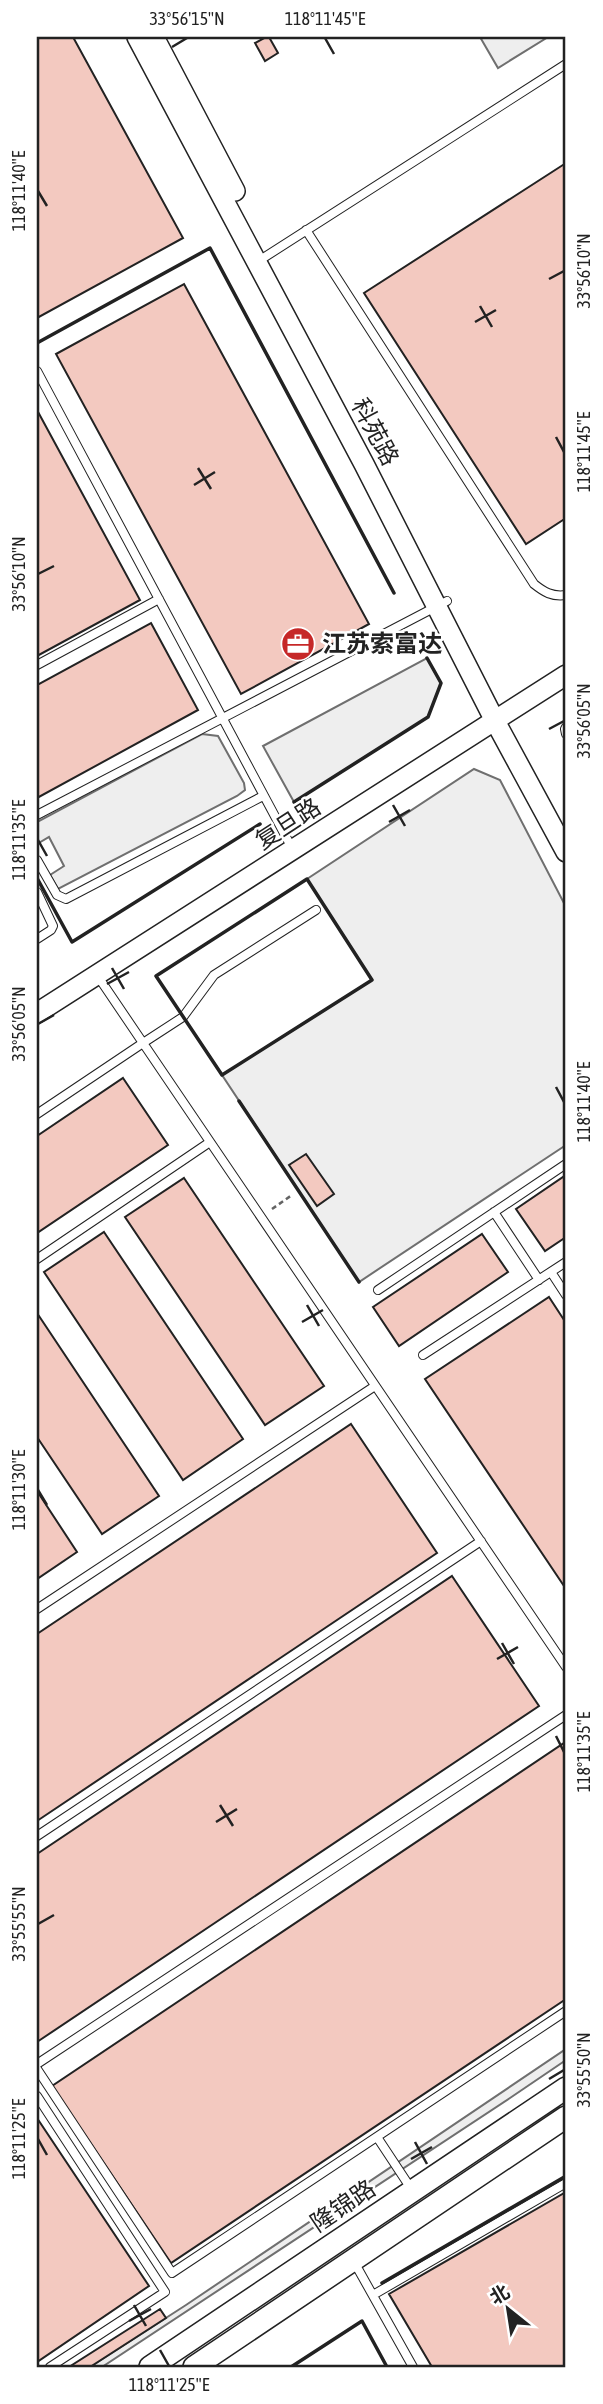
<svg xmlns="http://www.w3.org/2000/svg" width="603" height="2404" viewBox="0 0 603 2404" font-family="'Asap Condensed','Noto Sans SC',sans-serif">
	<rect width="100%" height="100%" fill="#fff"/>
	<path fill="#eee" stroke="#6f6f6f" stroke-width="2" d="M480,37H548L498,68Z
		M427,658L441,683L428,717L294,802L263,746Z
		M202,734L218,736L244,783L245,790L237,796L58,889L50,875L64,866L49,837L37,844V822Z
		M474,769L500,780L566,907V1145L359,1282L222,1075L372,980L307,879Z
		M566,2049V2060L510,2098L102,2367H90L186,2305Z"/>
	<path fill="#f3c9c0" stroke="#222" stroke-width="2" d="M37,37H73L183,238L37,318Z
		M266,37H269L278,53L265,61L255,43Z
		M566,163V518L526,544L364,293Z
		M184,284L369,624L241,694L56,354Z
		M37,410L140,600L37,656Z
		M151,623L198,710L37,798V685Z
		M123,1078L168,1145L37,1233V1136Z
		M306,1154L334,1194L317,1206L289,1165Z
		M566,1175V1237L545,1251L516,1209Z
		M184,1178L324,1386L265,1425L125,1217Z
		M104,1232L243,1439L183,1480L44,1272Z
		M482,1234L508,1272L399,1346L373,1307Z
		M549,1297L566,1323V1589L425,1379Z
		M37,1313L159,1496L102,1534L37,1437Z
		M351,1424L437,1553L37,1821V1634Z
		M37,1491L77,1552L37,1579Z
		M452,1576L539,1706L37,2042V1854Z
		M564,1743L566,1746V1999L171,2263L52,2086Z
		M37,2118L149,2286L37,2362Z
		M566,2192V2367H432L389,2294Z
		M160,2309L166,2318L90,2367H69Z"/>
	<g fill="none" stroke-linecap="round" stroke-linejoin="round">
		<g stroke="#222" stroke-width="10">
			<path id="service" d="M306,230L534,584C544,592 552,597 566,595
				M257,262L566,64
				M37,371L293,850
				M37,665L159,599
				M566,727L565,729L566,734
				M37,815L447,601
				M37,860L57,895L66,899L263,796
				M37,892L53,926L51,930L37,939
				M97,975L143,1043L183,1017L214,975L316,910
				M37,1114L143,1043L566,1667
				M494,1212L539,1280
				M37,1259L210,1142
				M551,1272L566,1295
				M378,1290L566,1164
				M423,1355L566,1262
				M37,1609L375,1386
				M37,1836L481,1541
				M37,2064L566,1715
				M37,2069L172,2273L566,2011
				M37,2096L165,2292L50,2367
				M377,2137L412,2190
				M353,2260L413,2367
				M373,2295L566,2183"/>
		</g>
		<g stroke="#222" stroke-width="22">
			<path id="tertiary" d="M137,37L364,464L495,721L566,852
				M154,37L235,191
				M37,1013L566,675"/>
		</g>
		<g stroke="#222" stroke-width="24">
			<path id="secondary" d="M150,2367L566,2088
				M194,2367L566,2117"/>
		</g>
		<path stroke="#646464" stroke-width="2.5" stroke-dasharray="5 3.5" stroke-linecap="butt" d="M272,1209L292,1195"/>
		<use href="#service" stroke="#fff" stroke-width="8"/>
		<use href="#tertiary" stroke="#fff" stroke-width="19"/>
		<use href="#secondary" stroke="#fff" stroke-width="21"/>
		<path stroke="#222" stroke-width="3.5" d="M37,343L210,248L394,593
			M294,802L428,717L441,683L427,658
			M37,878L72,942L260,824
			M307,879L372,980L222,1075L156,976Z
			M239,1101L359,1282
			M382,2283L566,2176
			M291,2367L362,2321L387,2367"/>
	</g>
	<path fill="none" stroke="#222" stroke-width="2.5" d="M325,38L334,54M172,47L187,38M38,191L47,206M549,279L564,271M480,306L492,327M475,322L496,310M556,437L564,452M198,468L211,489M194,485L215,472M38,574L54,566M549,729L564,721M393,805L405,826M389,822L410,810M38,840L47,856M112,968L124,989M107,984L129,972M38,1024L54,1015M556,1087L564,1102M307,1305L319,1326M302,1322L323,1310M38,1490L47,1505M502,1643L514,1664M497,1659L518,1647M556,1736L564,1752M220,1805L233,1826M216,1822L237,1809M38,1924L54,1915M549,2079L564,2070M38,2139L47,2155M415,2142L427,2164M411,2159L432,2147M134,2305L146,2326M129,2321L151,2309M160,2350L169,2366"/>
	<defs>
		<g id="office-disc" transform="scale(1.75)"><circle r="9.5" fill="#c62828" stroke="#fff"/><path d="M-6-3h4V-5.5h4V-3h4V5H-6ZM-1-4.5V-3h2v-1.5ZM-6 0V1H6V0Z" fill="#fff"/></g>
	</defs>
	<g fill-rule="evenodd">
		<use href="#office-disc" x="298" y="644"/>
	</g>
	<g text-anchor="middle" stroke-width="5" stroke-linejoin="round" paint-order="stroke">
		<g font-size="24" fill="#222" stroke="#fff">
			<text transform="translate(375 432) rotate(62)" y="8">科苑路</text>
			<text transform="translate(288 824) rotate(-33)" y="8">复旦路</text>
			<text transform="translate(343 2206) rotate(-34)" y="8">隆锦路</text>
		</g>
		<g font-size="24" font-weight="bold" fill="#222" stroke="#fff" text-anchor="start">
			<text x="322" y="652">江苏索富达</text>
		</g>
	</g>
	<rect width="603" height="2404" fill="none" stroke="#ffffff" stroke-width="77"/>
	<g transform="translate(508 2309) rotate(330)" stroke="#ffffff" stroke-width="5" paint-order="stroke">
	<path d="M0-5L12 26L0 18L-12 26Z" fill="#222222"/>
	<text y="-10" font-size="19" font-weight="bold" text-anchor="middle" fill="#222222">北</text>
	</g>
	<rect x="38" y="38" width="526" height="2328" fill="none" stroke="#222" stroke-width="2.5"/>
	<g font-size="18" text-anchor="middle" fill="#222">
		<text x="187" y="25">33°56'15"N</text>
		<text x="325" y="25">118°11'45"E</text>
		<text transform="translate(19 191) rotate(-90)" y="6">118°11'40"E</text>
		<text transform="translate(584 271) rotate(-90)" y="6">33°56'10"N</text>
		<text transform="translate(584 452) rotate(-90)" y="6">118°11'45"E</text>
		<text transform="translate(19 574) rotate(-90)" y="6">33°56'10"N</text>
		<text transform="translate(584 721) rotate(-90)" y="6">33°56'05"N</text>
		<text transform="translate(19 840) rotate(-90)" y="6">118°11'35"E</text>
		<text transform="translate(19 1024) rotate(-90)" y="6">33°56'05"N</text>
		<text transform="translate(584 1102) rotate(-90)" y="6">118°11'40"E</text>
		<text transform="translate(19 1490) rotate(-90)" y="6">118°11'30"E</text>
		<text transform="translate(584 1752) rotate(-90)" y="6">118°11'35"E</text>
		<text transform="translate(19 1924) rotate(-90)" y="6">33°55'55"N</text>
		<text transform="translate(584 2070) rotate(-90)" y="6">33°55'50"N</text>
		<text transform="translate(19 2139) rotate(-90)" y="6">118°11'25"E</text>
		<text x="169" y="2391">118°11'25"E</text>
	</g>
</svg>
